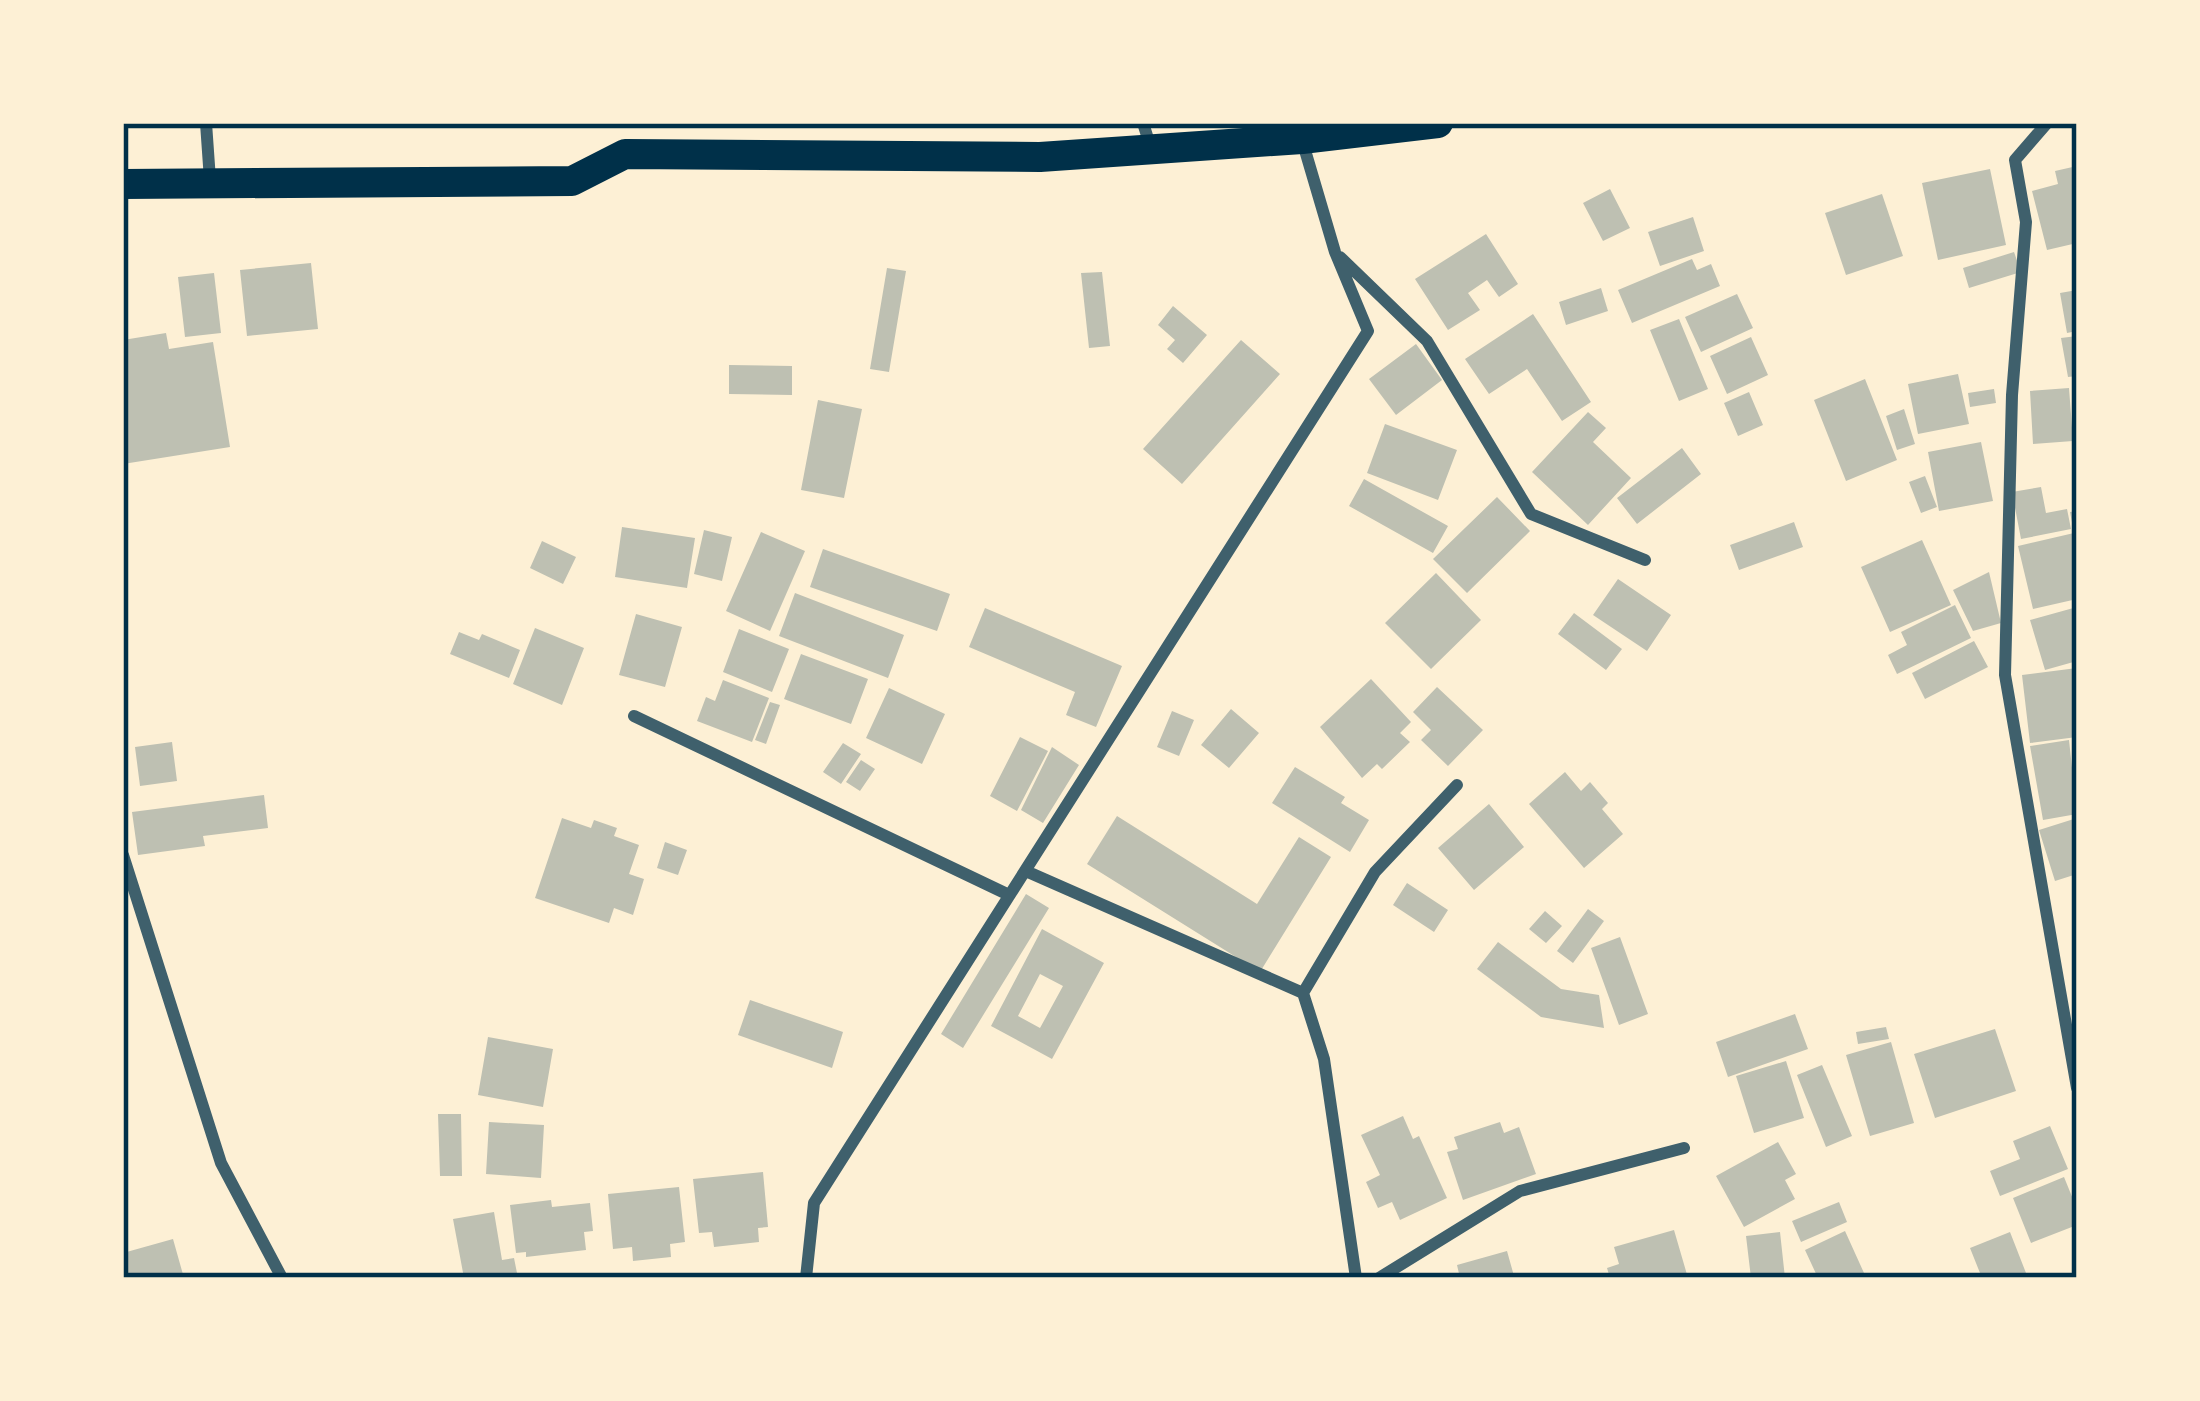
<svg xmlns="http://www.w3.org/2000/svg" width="2200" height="1401" viewBox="0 0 2200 1401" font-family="'Golos Text',sans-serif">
	<rect width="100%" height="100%" fill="#fdf0d5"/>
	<path fill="#bec0b2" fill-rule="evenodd" d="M2077,166V243L2047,250L2032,191L2058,184L2055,171Z
		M1990,169L2006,245L1938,260L1922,183Z
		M1610,189L1630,228L1603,241L1583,203Z
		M1882,194L1903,256L1846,275L1825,213Z
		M1693,217L1704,251L1660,266L1648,232Z
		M1486,234L1518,284L1499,297L1487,280L1468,293L1480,310L1448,330L1415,279Z
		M2014,252L2021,272L1969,288L1963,268Z
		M1692,259L1697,270L1711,264L1720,286L1632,323L1618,290Z
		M311,263L318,329L247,336L240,270Z
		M887,268L906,271L889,372L870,369Z
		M1102,272L1110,346L1089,348L1081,273Z
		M214,273L221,333L185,337L178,277Z
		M1601,288L1608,311L1566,325L1559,302Z
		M2077,290V331L2067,333L2060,293Z
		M1737,294L1753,328L1701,352L1685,317Z
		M1173,306L1207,335L1183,363L1167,349L1175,340L1158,325Z
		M1533,314L1591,402L1562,421L1527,369L1489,394L1465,359Z
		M1679,319L1708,389L1679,401L1650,330Z
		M166,333L169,349L213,342L230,447L123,464V340Z
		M2077,336V376L2068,377L2061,338Z
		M1751,337L1768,375L1727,394L1710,356Z
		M1241,340L1280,374L1182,484L1143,449Z
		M1416,344L1442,380L1396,415L1369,379Z
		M729,365L792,366V395L729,394Z
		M1958,374L1969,424L1918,434L1908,384Z
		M1865,379L1897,460L1846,481L1814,400Z
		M2069,388L2073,441L2033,444L2030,391Z
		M1994,389L1996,403L1970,407L1968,393Z
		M1749,392L1763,425L1738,436L1724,403Z
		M818,400L862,409L844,498L801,490Z
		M1904,409L1915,444L1897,450L1886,416Z
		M1588,412L1606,428L1593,442L1631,478L1588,525L1532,472Z
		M1385,424L1457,450L1438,500L1367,473Z
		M1981,442L1993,501L1939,511L1928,452Z
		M1682,448L1701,474L1637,524L1617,498Z
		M1925,476L1937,507L1921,513L1909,482Z
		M1364,479L1448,526L1433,553L1349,506Z
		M2041,487L2046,513L2067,509L2071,529L2021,539L2012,492Z
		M1497,497L1530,531L1467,593L1433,559Z
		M2077,511V599L2033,609L2018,546L2074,533L2070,512Z
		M1794,522L1803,547L1739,570L1730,545Z
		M622,527L695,538L687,588L615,577Z
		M704,530L732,537L722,581L694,574Z
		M761,532L805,551L770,631L726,611Z
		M1922,540L1951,605L1890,632L1861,567Z
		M542,541L576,557L563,584L530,568Z
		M823,549L950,594L937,631L810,587Z
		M1989,572L2001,623L1973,631L1953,590Z
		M1436,573L1481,620L1431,669L1385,623Z
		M1618,579L1671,615L1647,651L1593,615Z
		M795,593L904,635L888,678L779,636Z
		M1955,605L1971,638L1897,674L1888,655L1907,645L1901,632Z
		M2077,607V661L2045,670L2030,620Z
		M985,608L1122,666L1096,727L1066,715L1075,692L969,647Z
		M1574,613L1622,649L1606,670L1558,634Z
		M636,614L682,627L665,687L619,675Z
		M535,628L584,648L562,705L513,684Z
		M739,629L789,649L772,692L723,672Z
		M459,632L479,640L482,634L520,650L509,678L450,654Z
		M1974,641L1988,667L1925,699L1912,673Z
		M801,654L868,679L851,724L784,699Z
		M2077,668V737L2030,743L2022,675Z
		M1371,679L1411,722L1400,733L1410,742L1382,769L1377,764L1362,778L1320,727Z
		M723,680L769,698L752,742L697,721L706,697L715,701Z
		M1437,687L1483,730L1448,766L1421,740L1431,730L1413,712Z
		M889,688L945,714L922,764L866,738Z
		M770,702L780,705L766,744L755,740Z
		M1231,709L1259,733L1229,768L1201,745Z
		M1172,711L1194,720L1179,756L1157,747Z
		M1020,737L1048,751L1017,811L990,796Z
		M2069,740L2077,814L2043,820L2030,746Z
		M172,742L177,781L140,786L135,747Z
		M843,743L861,754L841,784L823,772Z
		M1052,747L1079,765L1043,823L1021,810Z
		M861,760L875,769L860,791L846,782Z
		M1295,767L1345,797L1341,803L1369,820L1350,852L1272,803Z
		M1565,772L1581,791L1590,782L1608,803L1602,809L1623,834L1584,868L1529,804Z
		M264,795L268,828L203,836L205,846L138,855L132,812Z
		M1489,804L1524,847L1474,890L1438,848Z
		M1117,816L1257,904L1299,837L1331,857L1260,972L1087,864Z
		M562,818L591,828L594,820L617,828L614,836L639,845L629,874L644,879L633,915L614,908L609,923L535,898Z
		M2077,818V874L2055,881L2039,830Z
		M665,842L687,850L678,875L657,868Z
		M1407,883L1448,910L1434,932L1393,905Z
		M1026,894L1049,908L963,1048L941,1034Z
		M1588,909L1604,921L1573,963L1557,951Z
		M1545,911L1562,926L1546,943L1529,929Z
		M1042,929L1104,963L1052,1059L991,1026ZM1040,974L1063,986L1040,1028L1018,1016Z
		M1620,937L1648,1014L1619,1025L1591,948Z
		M1498,942L1561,989L1599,995L1604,1028L1541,1017L1477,969Z
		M750,1000L843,1032L832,1068L738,1035Z
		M1795,1014L1808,1049L1728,1077L1716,1042Z
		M1886,1027L1889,1039L1858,1044L1856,1032Z
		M1995,1029L2016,1091L1935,1118L1914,1054Z
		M488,1037L553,1049L543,1107L478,1095Z
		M1891,1042L1914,1123L1870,1136L1846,1055Z
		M1786,1061L1804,1118L1754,1133L1736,1076Z
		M1822,1065L1852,1136L1826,1147L1797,1075Z
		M438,1114H461L462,1176H440Z
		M1403,1116L1413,1139L1419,1136L1447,1198L1400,1220L1392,1202L1378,1208L1366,1182L1380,1175L1361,1135Z
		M489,1122L544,1125L541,1178L486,1174Z
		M1500,1122L1504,1133L1519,1127L1536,1174L1463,1200L1447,1152L1458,1149L1454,1137Z
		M2050,1126L2068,1169L2000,1196L1990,1171L2020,1159L2013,1141Z
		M1778,1142L1796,1174L1785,1180L1795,1199L1744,1227L1716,1176Z
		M763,1172L768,1227L758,1228L759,1242L714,1247L712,1232L699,1233L693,1179Z
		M2064,1177L2077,1209V1225L2031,1243L2013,1198Z
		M679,1187L685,1242L670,1244L671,1257L633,1261L632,1247L613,1249L608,1194Z
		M551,1200L552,1207L590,1203L593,1231L584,1232L586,1250L526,1257V1252L516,1253L510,1205Z
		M1839,1202L1847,1222L1801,1242L1792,1221Z
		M494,1212L502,1260L514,1258L518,1278H464L453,1219Z
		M1674,1230L1688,1278H1610L1607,1268L1619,1264L1614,1247Z
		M1845,1231L1864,1273L1818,1278L1805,1250Z
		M1780,1232L1785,1278H1751L1746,1236Z
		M2010,1232L2026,1273L1982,1278L1970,1248Z
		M173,1239L184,1278H123V1253Z
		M1507,1251L1514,1276L1460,1278L1457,1265Z"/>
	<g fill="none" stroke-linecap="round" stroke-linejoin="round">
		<path stroke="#3f606c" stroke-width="12" d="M206,123L210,180
			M1143,123L1150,145
			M2047,123L2015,160L2026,222L2012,395L2005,675L2077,1088
			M1340,257L1427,341L1531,514L1645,560
			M634,716L1007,894
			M123,855L221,1163L282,1278
			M1028,872L1303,993L1324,1059L1356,1278
			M1303,993L1375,872L1457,785
			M806,1278L814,1203L1368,331L1335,252L1302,140
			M1379,1278L1520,1191L1684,1148"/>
		<path stroke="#003049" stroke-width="30" d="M123,184L572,181L625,154L1040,157L1302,139L1438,123"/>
	</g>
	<rect width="2200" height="1401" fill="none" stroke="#fdf0d5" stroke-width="252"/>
	<rect x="126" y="126" width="1948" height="1149" fill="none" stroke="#003049" stroke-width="4.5"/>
</svg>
